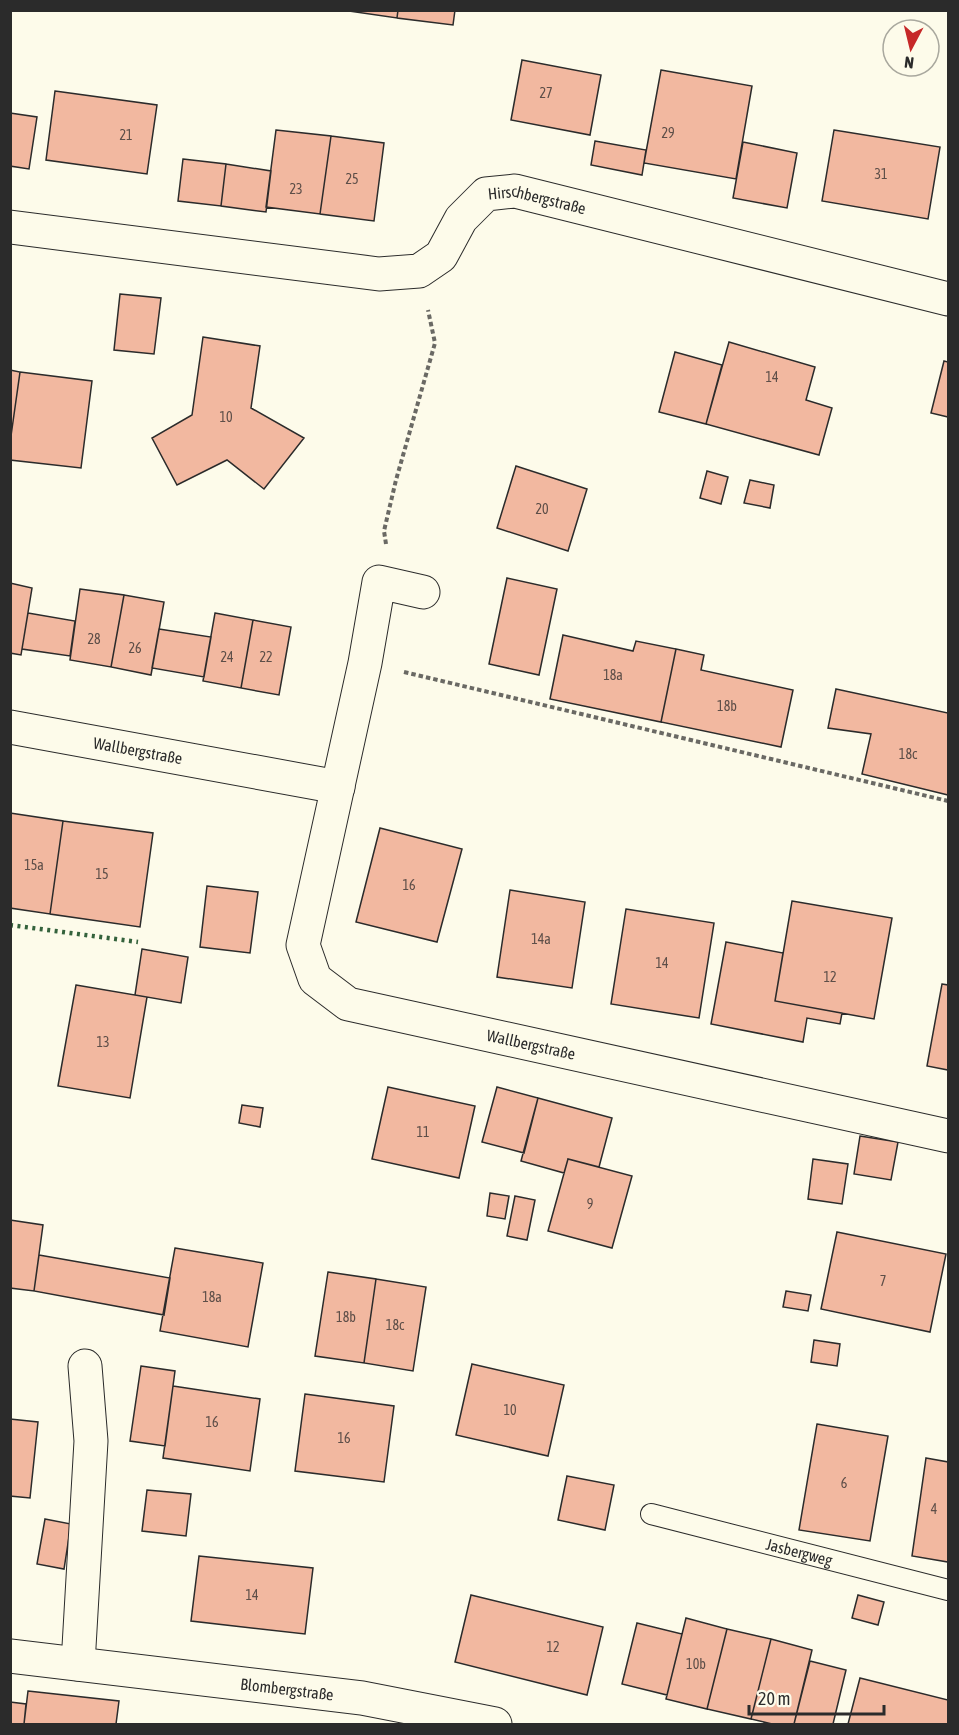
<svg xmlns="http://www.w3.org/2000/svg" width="959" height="1735" viewBox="0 0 959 1735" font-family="'Asap Condensed',sans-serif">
	<rect width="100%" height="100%" fill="#fdfbea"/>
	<path fill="#f2b8a0" stroke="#2b2b2b" stroke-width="1.5" d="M342,10H398L397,18Z
		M398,10H455L453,25L397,18Z
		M522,60L601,75L590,135L511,120Z
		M661,70L752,86L736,179L644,163Z
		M55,91L157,105L147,174L46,160Z
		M10,113L37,117L29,169L10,166Z
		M276,130L331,136L320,214L266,207Z
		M834,130L940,147L928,219L822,201Z
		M331,136L384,143L374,221L320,214Z
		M595,141L646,150L642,175L591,165Z
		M743,142L797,153L787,208L733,198Z
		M183,159L226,164L221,206L178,201Z
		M226,164L271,171L266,212L221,206Z
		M120,294L161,298L154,354L114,350Z
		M203,337L260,346L251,408L304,438L264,489L227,460L177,485L152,438L192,415Z
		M729,342L815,367L806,400L832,408L819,455L706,424Z
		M675,352L722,365L706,424L659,412Z
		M944,361L948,362V417L931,413Z
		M10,370L20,372L10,443Z
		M20,372L92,381L81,468L10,460V443Z
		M516,466L587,489L568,551L497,528Z
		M707,471L728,477L721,504L700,498Z
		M750,480L774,485L770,508L744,503Z
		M507,578L557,589L539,675L489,664Z
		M10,583L32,588L21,655L10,653Z
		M80,589L124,595L111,667L70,660Z
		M124,595L164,602L151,675L111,667Z
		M28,613L75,621L70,656L22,649Z
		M215,613L253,620L241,688L203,681Z
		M253,620L291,627L279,695L241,688Z
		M159,629L211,637L204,677L152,668Z
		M563,635L633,651L636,641L676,649L661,722L550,699Z
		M676,649L704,655L701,670L793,690L781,747L661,722Z
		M836,689L948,713V795L862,774L871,734L828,728Z
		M10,813L63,821L50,914L10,908Z
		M63,821L153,833L140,927L50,914Z
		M380,828L462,849L437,942L356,922Z
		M207,886L258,892L250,953L200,947Z
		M510,890L585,902L572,988L497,977Z
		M792,901L892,918L874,1019L775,1001Z
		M626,909L714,923L699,1018L611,1004Z
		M726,942L783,953L775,1001L842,1013L840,1024L807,1018L803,1042L711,1024Z
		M142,949L188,957L181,1003L135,995Z
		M942,984L948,985V1070L927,1066Z
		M76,985L147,997L130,1098L58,1086Z
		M388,1087L475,1106L459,1178L372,1159Z
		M497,1087L538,1098L524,1153L482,1142Z
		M538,1098L612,1118L599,1167L568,1159L564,1173L521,1161Z
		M242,1105L263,1108L260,1127L239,1123Z
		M860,1136L898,1142L891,1180L854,1174Z
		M568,1159L632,1176L612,1248L548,1231Z
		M813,1159L848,1164L842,1204L808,1199Z
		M490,1193L509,1196L505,1219L487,1216Z
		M515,1196L535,1200L527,1240L507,1236Z
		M10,1220L43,1225L34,1291L10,1288Z
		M837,1232L946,1254L930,1332L821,1309Z
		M175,1248L263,1263L248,1347L160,1331Z
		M39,1255L170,1278L164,1315L34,1291Z
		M328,1272L376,1279L364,1363L315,1356Z
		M376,1279L426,1287L413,1371L364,1363Z
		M786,1291L811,1295L808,1311L783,1307Z
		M814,1340L840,1344L837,1366L811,1362Z
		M472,1364L564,1385L548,1456L456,1435Z
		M141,1366L175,1371L165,1446L130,1441Z
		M173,1386L260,1399L250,1471L163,1458Z
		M305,1394L394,1406L384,1482L295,1471Z
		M10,1419L38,1422L30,1498L10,1496Z
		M817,1424L888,1436L870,1541L799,1530Z
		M926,1458L948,1462V1562L912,1556Z
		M567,1476L614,1485L605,1530L558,1520Z
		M147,1490L191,1494L186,1536L142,1531Z
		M45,1519L71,1524L64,1569L37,1564Z
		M199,1556L313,1568L305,1634L191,1621Z
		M471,1595L603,1627L587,1695L455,1662Z
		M858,1595L884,1602L878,1625L852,1618Z
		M686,1618L727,1629L707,1709L666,1699Z
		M637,1623L682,1634L667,1695L622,1684Z
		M727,1629L771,1639L751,1719L707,1709Z
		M771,1639L812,1650L794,1724H772L751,1719Z
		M810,1661L846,1670L833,1724H794Z
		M860,1678L948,1700V1724H848Z
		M28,1691L119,1701L116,1724H24Z
		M10,1702L26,1704L24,1724H10Z"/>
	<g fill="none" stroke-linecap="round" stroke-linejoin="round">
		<g stroke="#2b2b2b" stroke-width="22">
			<g id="lane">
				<path id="s1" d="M651,1514L948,1590"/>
			</g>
		</g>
		<g stroke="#2b2b2b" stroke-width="35">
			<g id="street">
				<path id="s2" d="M10,227L379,274L419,271L441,256L461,219L486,194L515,191L948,299"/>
				<path id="s3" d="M423,592L379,582L365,663L303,945L315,979L348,1004L948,1136"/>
				<path id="s4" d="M10,727L338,787"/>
				<path id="s5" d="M10,1656L362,1698L495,1724"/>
				<path d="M78,1664L91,1441L85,1366"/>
			</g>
		</g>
		<path stroke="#6a6964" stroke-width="4" stroke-dasharray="4.5 3" stroke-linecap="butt" d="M386,544L384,531L396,480L435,343L428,310
			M404,672L948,801"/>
		<use href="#lane" stroke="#fdfbea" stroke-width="20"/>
		<use href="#street" stroke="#fdfbea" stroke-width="33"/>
		<path stroke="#34623c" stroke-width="4.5" stroke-dasharray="3 4.5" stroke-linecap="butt" d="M10,925L138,942"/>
	</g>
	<g text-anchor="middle" stroke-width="4.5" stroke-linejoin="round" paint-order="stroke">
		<g font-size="14" fill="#5d4e48">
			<text x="546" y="98">27</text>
			<text x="668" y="138">29</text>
			<text x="126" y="140">21</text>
			<text x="881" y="179">31</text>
			<text x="352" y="184">25</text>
			<text x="296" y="194">23</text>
			<text x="772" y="382">14</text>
			<text x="226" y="422">10</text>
			<text x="542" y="514">20</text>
			<text x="94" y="644">28</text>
			<text x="135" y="653">26</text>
			<text x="227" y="662">24</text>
			<text x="266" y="662">22</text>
			<text x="613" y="680">18a</text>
			<text x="727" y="711">18b</text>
			<text x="908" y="759">18c</text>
			<text x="34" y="870">15a</text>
			<text x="102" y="879">15</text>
			<text x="409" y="890">16</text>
			<text x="541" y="944">14a</text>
			<text x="662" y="968">14</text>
			<text x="830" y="982">12</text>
			<text x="103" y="1047">13</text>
			<text x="423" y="1137">11</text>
			<text x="590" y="1209">9</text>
			<text x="883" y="1286">7</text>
			<text x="212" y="1302">18a</text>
			<text x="346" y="1322">18b</text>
			<text x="395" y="1330">18c</text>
			<text x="510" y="1415">10</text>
			<text x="212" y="1427">16</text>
			<text x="344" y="1443">16</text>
			<text x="844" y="1488">6</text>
			<text x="934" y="1514">4</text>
			<text x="252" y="1600">14</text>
			<text x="553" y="1652">12</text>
			<text x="696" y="1669">10b</text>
		</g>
		<g font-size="16" fill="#2b2b2b" stroke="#fdfbea">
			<text dy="6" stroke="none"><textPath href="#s2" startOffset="568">Hirschbergstraße</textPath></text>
			<text dy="6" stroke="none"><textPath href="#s4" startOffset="130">Wallbergstraße</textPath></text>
			<text dy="6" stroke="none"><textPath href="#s3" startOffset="681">Wallbergstraße</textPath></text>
			<text dy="6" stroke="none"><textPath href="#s1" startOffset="153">Jasbergweg</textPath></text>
			<text dy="6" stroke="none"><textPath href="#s5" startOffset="279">Blombergstraße</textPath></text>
		</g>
	</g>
	<rect width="959" height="1735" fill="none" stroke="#2b2b2b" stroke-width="24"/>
	<g transform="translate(911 48) rotate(187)"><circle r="28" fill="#fdfbea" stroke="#a9a89e" stroke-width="1.5"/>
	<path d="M0-4.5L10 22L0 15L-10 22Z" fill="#c62828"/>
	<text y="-9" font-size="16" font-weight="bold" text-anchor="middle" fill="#2b2b2b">N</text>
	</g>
	<path d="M749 1705v9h135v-9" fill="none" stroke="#2b2b2b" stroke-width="3"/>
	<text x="758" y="1705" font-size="18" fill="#2b2b2b" stroke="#fdfbea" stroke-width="4.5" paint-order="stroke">20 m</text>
</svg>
